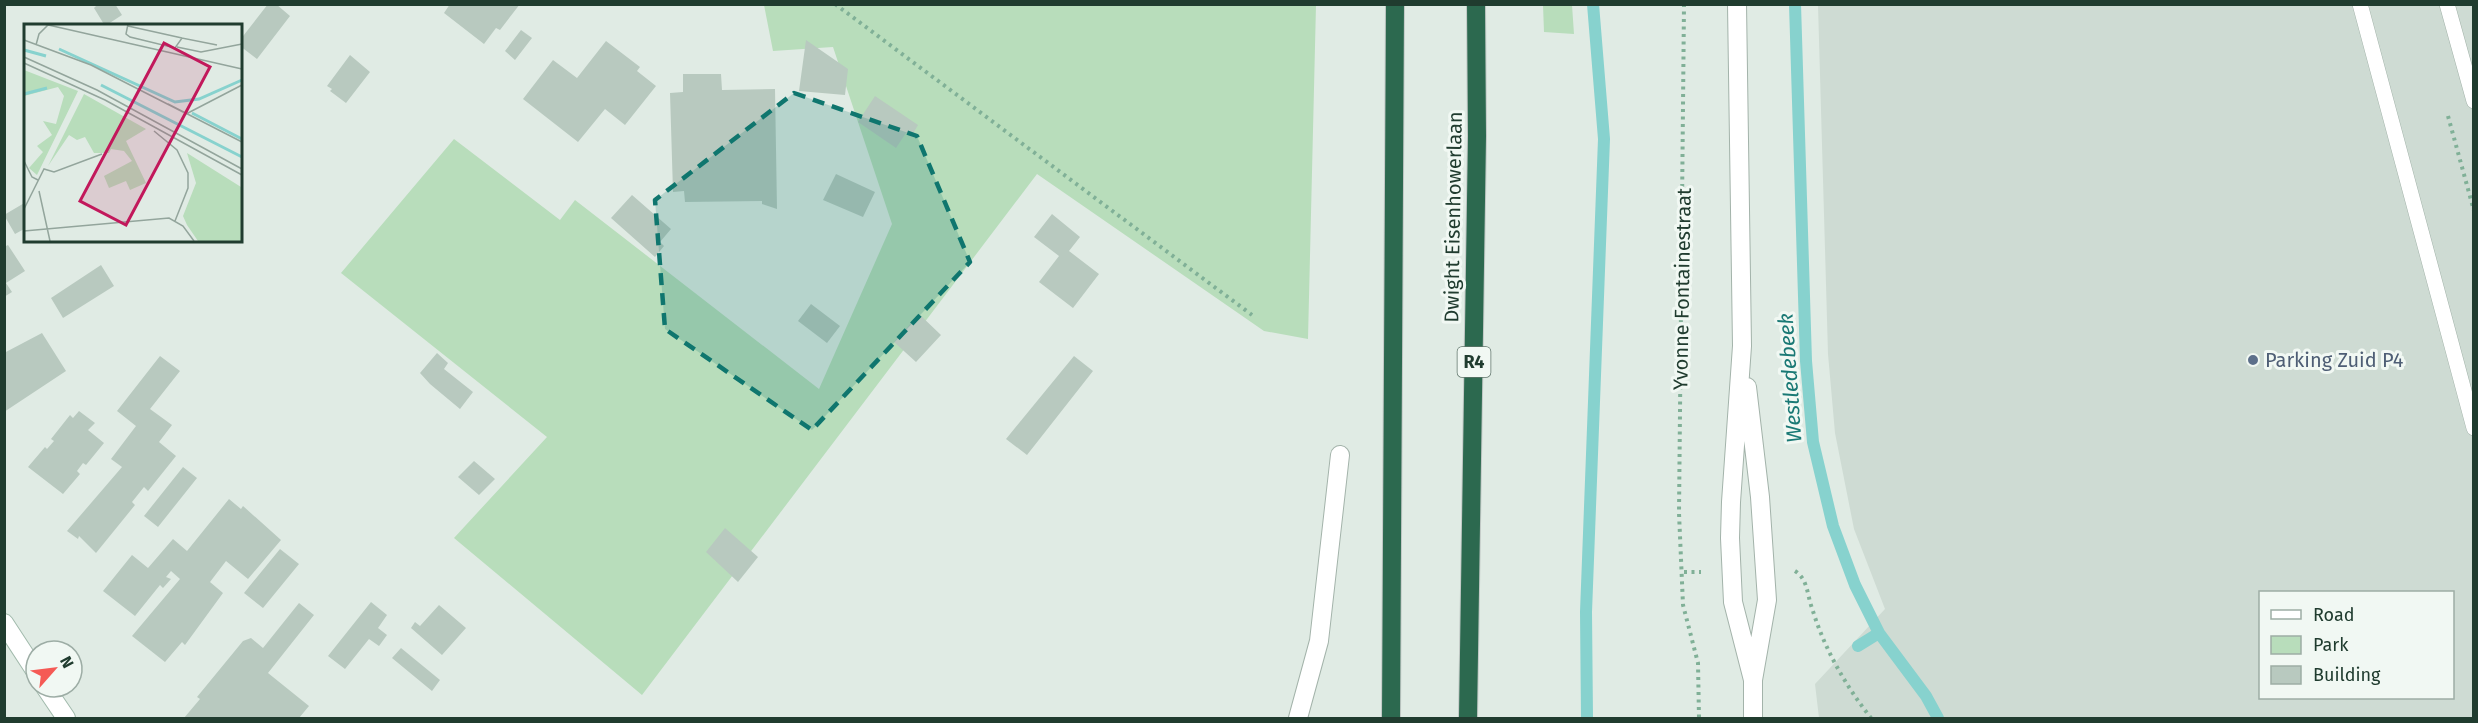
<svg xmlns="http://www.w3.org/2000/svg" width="2478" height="723" viewBox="0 0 2478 723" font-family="'Fira Sans',sans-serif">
	<rect width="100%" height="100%" fill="#e0ebe4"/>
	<path fill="#cedbd3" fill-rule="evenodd" d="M1818,5H2473V718H1819L1815,684L1885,609L1854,529L1835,433L1828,354ZM2260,592H2452V698H2260Z"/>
	<path fill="#b8ddbb" d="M764,5H1316L1308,339L1264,331L1037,174L642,695L454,538L547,437L341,273L454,139L560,220L575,200L819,389L892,224L833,47L773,51Z
		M1543,5H1572L1574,34L1544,32Z"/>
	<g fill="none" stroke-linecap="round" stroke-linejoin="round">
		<path stroke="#87d2ce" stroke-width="12" d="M1795,4L1806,361L1813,442L1833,526L1855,585L1879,633L1926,696L1938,718
			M1858,646L1879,633
			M1587,718L1586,612L1604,139L1593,4"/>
	</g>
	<path fill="#b8c9bf" d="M98,4H115L122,15L105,26L94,8Z
		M268,4H276L290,16L257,59L240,46V40Z
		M450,4H520L500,30L496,28L484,44L444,13Z
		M521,30L532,38L515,60L505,51Z
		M806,40L848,69L845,95L799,91Z
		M606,41L640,67L637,71L656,86L625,125L605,109L578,142L523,99L553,60L577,78Z
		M350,55L370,72L346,103L330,91L332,89L327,86Z
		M683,74H721L722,90L775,89L777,209L762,204V201L685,202L684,191L673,192L670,93L683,92Z
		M875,96L918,125L911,137L906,133L896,148L858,122Z
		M836,174L875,192L863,217L823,200Z
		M632,195L671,229L660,242L664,246L655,257L611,218Z
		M26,202V228L15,234L4,215Z
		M1052,214L1080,237L1069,251L1099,274L1073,308L1039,282L1059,256L1034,237Z
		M8,245L25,271L6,283L12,292L4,297V247Z
		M101,265L114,286L63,318L51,298Z
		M811,304L840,326L827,343L798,321Z
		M919,314L941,335L916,362L894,342Z
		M42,333L66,371L4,412V353Z
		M437,353L448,363L444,369L473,392L460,409L430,384L420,373Z
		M160,356L180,371L150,409L172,425L159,442L176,456L148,491L144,487L132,502L135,505L96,553L79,536L78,539L67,531L122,467L111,459L136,426L117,411Z
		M1074,356L1093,371L1027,455L1006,439Z
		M79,411L95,423L88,430L104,443L86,465L83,463L77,471L80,474L63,494L28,467L45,447L47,449L54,441L51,439L70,415L73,418Z
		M474,461L495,479L479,495L458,477Z
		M183,467L197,478L158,527L144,516Z
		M229,499L241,509L243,506L281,540L248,579L226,561L210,582L223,593L185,645L182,642L165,662L132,636L180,579L171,571L166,577L171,579L163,588L160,585L135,616L103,591L132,555L148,568L173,539L187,551Z
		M725,528L758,557L738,582L706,552Z
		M280,549L299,564L263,608L244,593Z
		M371,602L387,615L378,628L387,635L379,646L369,639L345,669L328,656Z
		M299,603L314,615L268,673L309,706L299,718H184L200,699L197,697L243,641L251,638L263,648Z
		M439,605L466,628L442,655L411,628L415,622L420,626Z
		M401,648L440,680L432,691L392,658Z"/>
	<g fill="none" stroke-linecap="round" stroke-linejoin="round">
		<g stroke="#a3b3aa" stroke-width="16">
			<path id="lane" d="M2360,4L2474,428
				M2447,4L2474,101"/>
		</g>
		<g stroke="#a3b3aa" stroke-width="20">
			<path id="street" d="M1737,4L1742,346L1731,502L1730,538L1733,602L1753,680
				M1747,387L1760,497L1767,600L1753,680V718
				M1298,718L1319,641L1340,455"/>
		</g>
		<g stroke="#a1baac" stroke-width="20">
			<path id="secondary" d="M4,623L36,672
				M45,687L66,718"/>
		</g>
		<g stroke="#c1c8c5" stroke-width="20">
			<path id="highway" d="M1391,718L1395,4
				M1468,718L1477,136L1476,4"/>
		</g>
		<path stroke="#80b097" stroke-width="4" stroke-dasharray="3 4.5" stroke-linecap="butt" d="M835,4L1252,315
			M1684,4L1679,513L1683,605L1698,663L1699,718
			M2448,116L2474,211
			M1795,571C1808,579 1807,595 1812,608C1824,648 1845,685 1871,718
			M1684,572H1701"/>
		<use href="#lane" stroke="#fff" stroke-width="15"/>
		<use href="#street" stroke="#fff" stroke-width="18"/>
		<use href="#secondary" stroke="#fff" stroke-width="18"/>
		<use href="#highway" stroke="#2c694f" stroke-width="18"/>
	</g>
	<path fill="#0f766e" fill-opacity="0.2" stroke="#0f766e" stroke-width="4.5" stroke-dasharray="12 8" stroke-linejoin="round" d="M794,93L917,136L970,262L812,430L665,329L655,200Z"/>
	<circle fill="#5c6f8a" stroke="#f1f8f3" stroke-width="2" cx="2253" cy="360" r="6"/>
	<g text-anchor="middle" stroke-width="6" stroke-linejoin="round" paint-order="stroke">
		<rect fill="#f1f8f3" stroke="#5f746a" stroke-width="1.5" x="1457.5" y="347" width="33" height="30" rx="4.5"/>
		<g font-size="18" font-weight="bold" fill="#203c2f">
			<text x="1474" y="368">R4</text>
		</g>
		<g font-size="20" fill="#203c2f" stroke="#f1f8f3">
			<text transform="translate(1453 217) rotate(-89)" y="7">Dwight Eisenhowerlaan</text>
			<text transform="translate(1682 289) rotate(-89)" y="7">Yvonne Fontainestraat</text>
		</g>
		<g font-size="20" fill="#4e5e75" stroke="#f1f8f3" text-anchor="start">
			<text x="2265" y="367">Parking Zuid P4</text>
		</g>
		<g font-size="21" font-style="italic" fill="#1a7975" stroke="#f1f8f3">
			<text transform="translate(1790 378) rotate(-94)" y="7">Westledebeek</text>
		</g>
	</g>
	<g transform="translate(24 24)">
		<rect width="218" height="218" fill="#e0ebe4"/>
		<path d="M0,46L54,67L13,151L5,144L19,128L13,122L28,111L19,97L32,100L40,72L34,63L0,72ZM60,70L122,105L102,117L122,159L106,166L102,157L85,164L80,152L108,137L100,127L87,125L85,129H70L61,113L53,116L45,111L24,142ZM163,129L217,163V217H174L163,201L159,192L172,159Z" fill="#b8ddbb"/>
		<path fill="none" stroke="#87d2ce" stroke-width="3" d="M35,25L151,78L175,75L218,56M0,26L22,32M77,61L218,133M0,70L23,64M168,89L218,115"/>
		<path fill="none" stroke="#93a59c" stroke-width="1.5" d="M20,0L218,45M104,0L102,10L106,13L151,24L158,14L193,21M104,2L158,14M0,16L67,41L159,88M12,21L15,10L24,1M153,23L177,28L218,20M0,33L73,66L218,145M0,39L81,76L218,151M144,80L218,118M162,90L218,61M130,107L153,126L164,149V164L151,197M0,137L8,153L14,156M15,167L26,217M0,185L20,145L30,148L78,130M0,207L145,194L159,202L170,217"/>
		<path fill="#c2185b" fill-opacity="0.15" stroke="#c2185b" stroke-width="3" d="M140,19L186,43L102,201L56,177Z"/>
		<rect width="218" height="218" fill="none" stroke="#203c2f" stroke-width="3"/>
	</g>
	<rect width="2478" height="723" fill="none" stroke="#203c2f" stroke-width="12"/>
	<rect x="2259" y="591" width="195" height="108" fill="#f1f8f3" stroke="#9dada5" stroke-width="1.5"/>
	<rect x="2271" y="610" width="30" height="9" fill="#ffffff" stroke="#9dada5" stroke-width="1.5"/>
	<text x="2313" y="621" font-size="18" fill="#203c2f">Road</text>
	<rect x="2271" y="636" width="30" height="18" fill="#b8ddbb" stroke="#9dada5" stroke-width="1.5"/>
	<text x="2313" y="651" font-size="18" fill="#203c2f">Park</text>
	<rect x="2271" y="666" width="30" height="18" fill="#b8c9bf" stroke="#9dada5" stroke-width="1.5"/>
	<text x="2313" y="681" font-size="18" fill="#203c2f">Building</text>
	<g transform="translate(54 669) rotate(62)"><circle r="28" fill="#f1f8f3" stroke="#9dada5" stroke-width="1.5"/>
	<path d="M0-4.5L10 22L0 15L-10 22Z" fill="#f55a55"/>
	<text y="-9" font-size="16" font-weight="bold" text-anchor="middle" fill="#203c2f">N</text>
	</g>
</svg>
